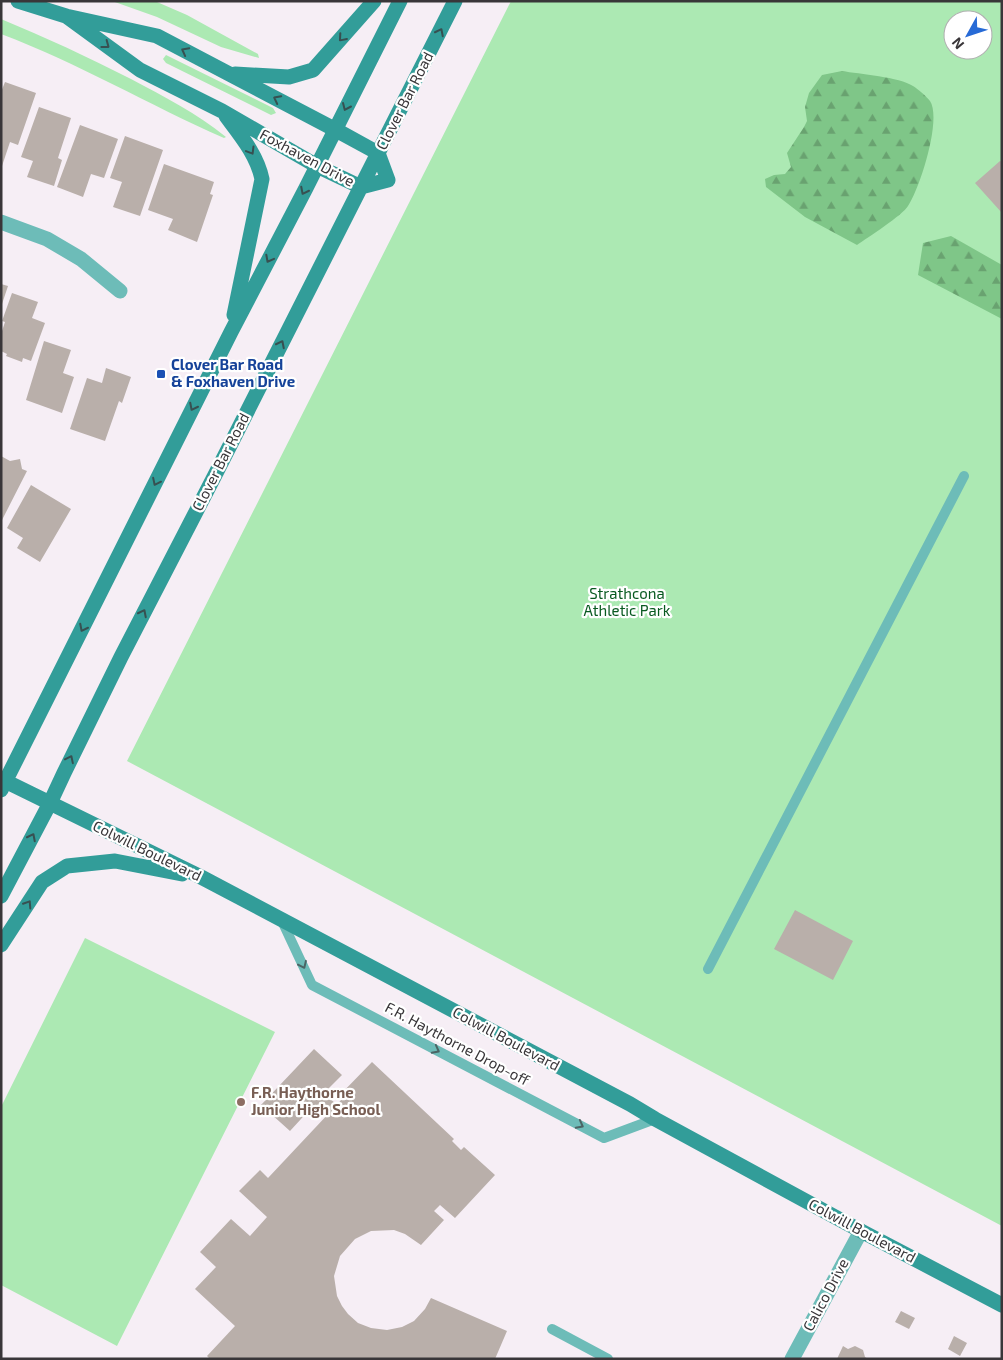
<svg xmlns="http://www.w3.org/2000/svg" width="1003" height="1360" viewBox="0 0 1003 1360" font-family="'Exo 2',sans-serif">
	<defs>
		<pattern id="forest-firs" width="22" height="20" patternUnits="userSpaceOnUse" patternTransform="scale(1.25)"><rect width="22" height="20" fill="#7fc688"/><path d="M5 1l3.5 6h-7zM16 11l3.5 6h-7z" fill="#69a270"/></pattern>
	</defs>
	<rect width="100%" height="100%" fill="#f6eef5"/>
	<path fill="#ace9b3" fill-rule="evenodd" d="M112,1L157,2L187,15L258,54L259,58L221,47L157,17Z
		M511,1H1002V1226L127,761ZM953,20H983V50H953Z
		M1,19C45,37 88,57 131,79C165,97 196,113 226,137L224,138C149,105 78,63 1,34Z
		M166,55L273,108L276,113L271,115L166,63L163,59Z
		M85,938L275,1032L117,1346L1,1285V1107Z"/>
	<path fill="url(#forest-firs)" d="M842,71C859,74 900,77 913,86C918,89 926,96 930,101C942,119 920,188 908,206C903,215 867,238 857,245L805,217L766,187L765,179L774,175L785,174L791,167L787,153L804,127L807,121L805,107L809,93L822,75Z
		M951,236L1002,265V319L918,275L923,243Z"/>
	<path fill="#b9afaa" d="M5,82L36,93L18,145L10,142L2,166L1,92Z
		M39,107L71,118L58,158L62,160L54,186L27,177L33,161L21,157Z
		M80,125L118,139L104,178L91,174L83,197L57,187Z
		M125,136L163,150L140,216L113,207L122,182L110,178Z
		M1000,161L1002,162V213L975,183Z
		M164,164L214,182L210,194L213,195L197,242L168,230L173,219L148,210Z
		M1,284L8,286L2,304H1Z
		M12,293L38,302L32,318L45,323L31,361L23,358L22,362L6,356L7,354L1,351V334L5,322L2,321Z
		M44,341L71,350L63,373L74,377L62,413L26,400Z
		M106,368L131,377L122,403L119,401L105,441L70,429L87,378L102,383Z
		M1,456L10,461L20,459L22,469L27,471L1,522Z
		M31,485L71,509L40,562L17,548L23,538L7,528Z
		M795,910L853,941L833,980L774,949Z
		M314,1049L342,1075L324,1093L337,1105L341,1100L338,1097L372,1062L454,1139L452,1141L461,1150L464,1147L495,1175L455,1218L440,1205L434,1211L444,1220L421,1245L405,1234L394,1230L371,1231L355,1239L340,1256L334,1276L337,1296L342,1306L348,1314L358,1323L371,1328L387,1330L402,1327L414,1321L425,1309L431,1298L507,1331L495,1359H210L207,1356L235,1326L195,1289L216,1267L200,1252L231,1219L250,1236L267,1217L239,1191L260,1170L268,1178L330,1112L324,1107L319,1113L312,1107L290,1131L261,1105Z
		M901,1311L915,1318L909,1329L895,1322Z
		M954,1336L967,1343L960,1356L948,1349Z
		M843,1346L848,1349L855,1346L863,1350L865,1357L868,1359H837Z"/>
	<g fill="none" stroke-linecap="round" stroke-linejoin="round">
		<path stroke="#6dbcb8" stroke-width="10" d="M282,921L312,985L604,1138L655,1119
			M708,969L964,476
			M552,1329L608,1359"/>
		<path stroke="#6dbcb8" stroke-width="15" d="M1,222L47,239L81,259L120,291
			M792,1359L861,1231"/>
		<path stroke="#329d99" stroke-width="15" d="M18,1L66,16L157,36L336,130L378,153L388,180L361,187L317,166L222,111L140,70L66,16
			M235,74L289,77L313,70L374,1
			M226,116C241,136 257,155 262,179L234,315
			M5,781L201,877L630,1104L655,1119L861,1231L1002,1305
			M1,790L231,332L306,188L400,1
			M1,896L50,803L64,773L121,657L214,477L455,1
			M1,945L42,882L67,866L115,861L182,874"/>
	</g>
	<defs><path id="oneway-chevron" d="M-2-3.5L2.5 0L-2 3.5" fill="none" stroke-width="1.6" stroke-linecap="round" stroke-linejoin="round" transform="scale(1.25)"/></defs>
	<g stroke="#375051">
		<use href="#oneway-chevron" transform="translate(440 32) rotate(-63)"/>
		<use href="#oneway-chevron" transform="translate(342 38) rotate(131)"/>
		<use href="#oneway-chevron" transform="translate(106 45) rotate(37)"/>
		<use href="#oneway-chevron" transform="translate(185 51) rotate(-152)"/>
		<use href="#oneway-chevron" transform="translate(277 99) rotate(-153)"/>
		<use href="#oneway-chevron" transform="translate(346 107) rotate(114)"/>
		<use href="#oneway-chevron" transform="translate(251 151) rotate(59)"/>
		<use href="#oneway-chevron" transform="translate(304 191) rotate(117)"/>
		<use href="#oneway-chevron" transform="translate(269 259) rotate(118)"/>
		<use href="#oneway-chevron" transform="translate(281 344) rotate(-63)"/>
		<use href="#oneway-chevron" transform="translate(193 407) rotate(117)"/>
		<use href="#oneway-chevron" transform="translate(156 482) rotate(116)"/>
		<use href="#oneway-chevron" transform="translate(143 613) rotate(-63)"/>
		<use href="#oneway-chevron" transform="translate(83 628) rotate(117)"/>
		<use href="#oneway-chevron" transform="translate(70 759) rotate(-64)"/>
		<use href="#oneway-chevron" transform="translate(32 837) rotate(-63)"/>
		<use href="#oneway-chevron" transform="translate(28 904) rotate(-57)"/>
	</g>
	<g stroke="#4b6565">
		<use href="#oneway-chevron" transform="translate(303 965) rotate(65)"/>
		<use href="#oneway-chevron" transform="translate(436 1050) rotate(28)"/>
		<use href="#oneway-chevron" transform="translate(580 1125) rotate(28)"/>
	</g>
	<rect fill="#1a4fb4" stroke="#fff" stroke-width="2" x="156" y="369" width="10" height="10" rx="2.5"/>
	<circle fill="#8d6e63" stroke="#fff" stroke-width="2" cx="241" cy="1102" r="5"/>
	<g text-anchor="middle" stroke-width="4.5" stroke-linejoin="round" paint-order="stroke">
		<g font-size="15" fill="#393639" stroke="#fff">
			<text transform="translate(405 101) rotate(-63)" y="5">Clover Bar Road</text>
			<text transform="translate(307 158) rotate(28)" y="5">Foxhaven Drive</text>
			<text transform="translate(221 462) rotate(-63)" y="5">Clover Bar Road</text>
			<text transform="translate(147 851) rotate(26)" y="5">Colwill Boulevard</text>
			<text transform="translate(506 1039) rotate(28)" y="5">Colwill Boulevard</text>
			<text transform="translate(457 1044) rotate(28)" y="5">F.R. Haythorne Drop-off</text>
			<text transform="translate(862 1231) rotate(28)" y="5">Colwill Boulevard</text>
			<text transform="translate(826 1295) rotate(-62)" y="5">Calico Drive</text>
		</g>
		<g font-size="15" font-weight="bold" fill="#164399" stroke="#fff" text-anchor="start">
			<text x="171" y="370">Clover Bar Road<tspan x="171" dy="17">&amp; Foxhaven Drive</tspan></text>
		</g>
		<g font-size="15" fill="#085920" stroke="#fff">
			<text x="627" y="599">Strathcona<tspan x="627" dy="17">Athletic Park</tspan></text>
		</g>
		<g font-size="15" font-weight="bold" fill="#785e54" stroke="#fff" text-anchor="start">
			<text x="251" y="1098">F.R. Haythorne<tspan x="251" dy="17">Junior High School</tspan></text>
		</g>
	</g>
	<rect width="1003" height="1360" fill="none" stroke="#393639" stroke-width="5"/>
	<g transform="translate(968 35) rotate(230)"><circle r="24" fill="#ffffff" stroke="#b0afb0"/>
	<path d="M0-4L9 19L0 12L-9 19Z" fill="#276ad6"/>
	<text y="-8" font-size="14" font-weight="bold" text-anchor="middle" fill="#393639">N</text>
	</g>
</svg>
